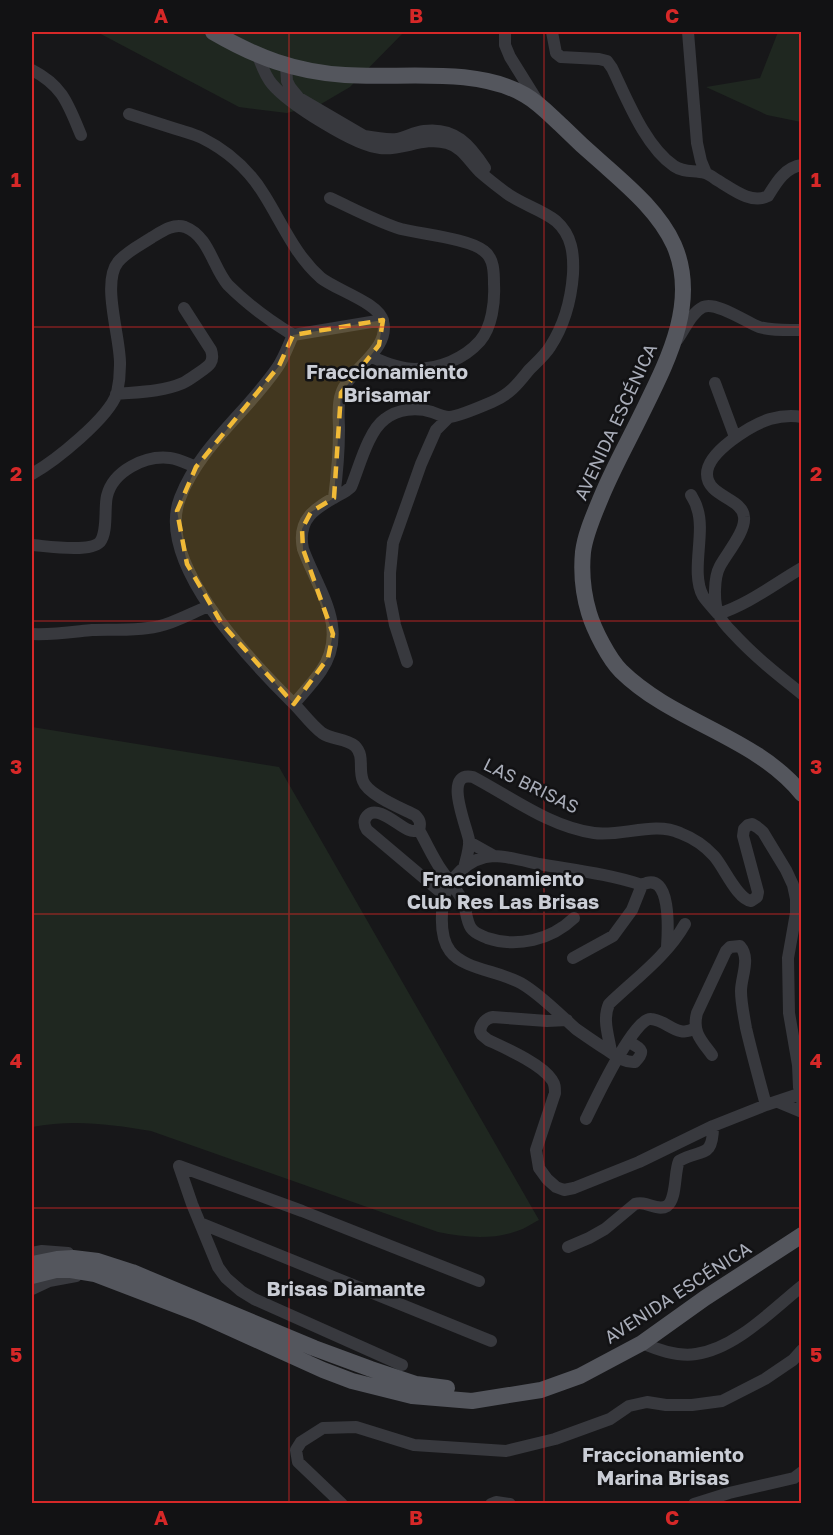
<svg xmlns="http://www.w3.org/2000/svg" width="833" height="1535" viewBox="0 0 833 1535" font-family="'Golos Text',sans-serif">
	<rect width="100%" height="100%" fill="#171719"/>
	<path fill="#1f2720" d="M97,32H404L350,87L321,104L287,113L239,107Z
		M778,32H801V122L767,115L706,87L760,78Z
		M32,727L279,767L539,1220C531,1224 523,1230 514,1232C489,1240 463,1237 438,1232L151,1131C111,1124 72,1119 32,1127Z"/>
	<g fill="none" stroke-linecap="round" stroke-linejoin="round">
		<path stroke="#38393e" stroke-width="12" d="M505,32V45L510,57L538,102
			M552,32L556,53L561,57L599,59L607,61L612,68C627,99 645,146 674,166C684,173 694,170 705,173C709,174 714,178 717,180C731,188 751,205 768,196C776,183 785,167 802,165
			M688,32L697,143L701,161L706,173
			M258,56C262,66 265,76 272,84C289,104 355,146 380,148C402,151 424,136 447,143C462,147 469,161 480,172C488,179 497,186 505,192C520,204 541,209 556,221C572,235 574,254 573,274C571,301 565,324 550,347C545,355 536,363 529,370C517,385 510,394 492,402C485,405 456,417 449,417C444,417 437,414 432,412C416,407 398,409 385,419C368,431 359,468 351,487L346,491C320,506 296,515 303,549C318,590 350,629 321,671C313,683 303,693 294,704
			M286,66L287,81L290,87L299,98L364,136C375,138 386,140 397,139C406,137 415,132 424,131C455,127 470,145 485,168
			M32,70C63,86 68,104 81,135
			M129,114C145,119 160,124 176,129C185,132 194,134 202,138C228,151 250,171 265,196C283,225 295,255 321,278C336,290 379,303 383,321C391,350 348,370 341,394C337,405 339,418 339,430C339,453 337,475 334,498
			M330,198C352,208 378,222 401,229C421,234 471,239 484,251C494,258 494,273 494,284C495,302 492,327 480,341C464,359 439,369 415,369C400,369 385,363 372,357
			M293,335C288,346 284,358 277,368C247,412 200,446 180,498C155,562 249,659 290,700C301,710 310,724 322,733C332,740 345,738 355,746C365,756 358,769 363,781C368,795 401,808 415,815C420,820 421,823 419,830C415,831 413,832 409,830C399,827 378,804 367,816C363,821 364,825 367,830L444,895
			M677,340C685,329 691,313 703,307C716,301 746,322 759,327C773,331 788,330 802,330
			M715,383L735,437
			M116,394C138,392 162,392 183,383C189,380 194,376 200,372C209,366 215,362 211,350L184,308
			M802,417C791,415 781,416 770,419C751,425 707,452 707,474C707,497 743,498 744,517C746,531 727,553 720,566C714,577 713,603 719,615C722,622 728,628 733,633C754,656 778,675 802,694
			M32,474C55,461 109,418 117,393C119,384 120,374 120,365C121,339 101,283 118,262C126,252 140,245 151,238C161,232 173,223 185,227C209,236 213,268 228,285C247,304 270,321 293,335L383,320
			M691,495C693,499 696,503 697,508C706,533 690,572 703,596C707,602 713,608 718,614C749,604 774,584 802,568
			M32,545C46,546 90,553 100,542C108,532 104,508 107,496C113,471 145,455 170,458C179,459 188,464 196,467
			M32,634C52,635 72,632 92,630C110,629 129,631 148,628C169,626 189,614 209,606
			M407,662L395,625L390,599V573L393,543L421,464L436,430L449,417
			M419,830C427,844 433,858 442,871C448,880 456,888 461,898C467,907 465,919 471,928C475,934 481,935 487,938C517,948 551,940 574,918
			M469,842L494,856
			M464,868C466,859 470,848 469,840C467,827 442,770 473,777C511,797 550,827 594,833C621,837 655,821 680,833C693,838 705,846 714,856C724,867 737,899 751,901L757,897L758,892L743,836L744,829L748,825L752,824L757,827L763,832L786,870L793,885L796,899V913L788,958L789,1013L798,1065L799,1087L802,1101
			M642,885C672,869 668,932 667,947
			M573,958L613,936L632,910L642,885C609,874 573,870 539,864C525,861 507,856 494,856C469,857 447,879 443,902C441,918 440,938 450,951C464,970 502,971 524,985C543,997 559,1014 576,1029C586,1036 596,1043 607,1050C615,1055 624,1063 635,1062C647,1050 640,1049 628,1041
			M567,1020L547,1021L493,1017C486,1018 481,1024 480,1031L482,1035L488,1040C505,1048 542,1064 552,1080C555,1084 555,1088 555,1093L536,1150L539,1168L547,1179L556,1187L564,1190L574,1188L639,1162L713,1126L766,1105L802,1093
			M611,1052C609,1036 602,1020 609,1004C635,979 667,956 685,924
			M712,1055C701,1040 692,1032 697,1013L726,951L730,947L740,946C751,958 741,977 741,991C741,1003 744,1016 746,1028C752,1054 759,1079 766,1105
			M778,1102L802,1112
			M586,1119C594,1103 634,1017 651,1019C667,1020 678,1039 695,1028
			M179,1166L302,1211L479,1281
			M179,1166L192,1204L218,1267L226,1278L241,1291L254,1299L402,1365
			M200,1223L491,1341
			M568,1247L589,1238L605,1229L635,1204C646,1200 657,1212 667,1206C677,1199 674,1172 679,1161C701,1148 713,1160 713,1126
			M32,1253L42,1251L68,1253
			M32,1289L49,1281L76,1276
			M642,1343C658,1350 678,1357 696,1354C735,1349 772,1310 802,1286
			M342,1504L298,1462L296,1450L301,1442L323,1428L356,1427L414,1445L506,1451L555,1439L610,1419L629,1406L647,1402L666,1405H692L722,1401L765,1379L793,1360L802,1350
			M491,1504L496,1502L510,1504
			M694,1504L729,1493L794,1478L802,1472"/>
		<path stroke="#54565d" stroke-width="16" d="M213,32C256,57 295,72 345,75C400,79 475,66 525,95C539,103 550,115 562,126C575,139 588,151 602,163C629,187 659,212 674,245C699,302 667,362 642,413C628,442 612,470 600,500C593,517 585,535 583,552C581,573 583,593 589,613C594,630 609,659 621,671C674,723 755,736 802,794
			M32,1264L57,1259L73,1258L98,1261L132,1272L314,1348L371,1369L416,1384L447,1388
			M32,1276L56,1270H71L95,1274L197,1313L323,1370L352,1381L412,1396L472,1401L541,1390L580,1376L642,1343L705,1298L802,1235"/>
	</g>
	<path fill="#f1ba37" fill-opacity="0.2" stroke="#f1ba37" stroke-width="4.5" stroke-dasharray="12 8" stroke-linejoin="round" d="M383,320L379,345L341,393L334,498L311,512L302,529L303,549L333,634L328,658L294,704L222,624L187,564L177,511L196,467L279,366L293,335Z"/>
	<path fill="none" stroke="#d62828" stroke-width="1.5" stroke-opacity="0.55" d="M289,32V1504M544,32V1504M32,327H802M32,621H802M32,914H802M32,1208H802"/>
	<g text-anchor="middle" stroke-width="5" stroke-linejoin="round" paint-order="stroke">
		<g font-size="18" fill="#a9adb9" stroke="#121214">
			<text transform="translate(616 422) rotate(-65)" y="6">AVENIDA ESCÉNICA</text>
			<text transform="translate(531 786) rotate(26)" y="6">LAS BRISAS</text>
			<text transform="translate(678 1293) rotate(-33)" y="6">AVENIDA ESCÉNICA</text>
		</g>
		<g font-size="20" font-weight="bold" fill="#cacdd5" stroke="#121214">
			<text x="387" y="379">Fraccionamiento<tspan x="387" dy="23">Brisamar</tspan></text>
			<text x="503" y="886">Fraccionamiento<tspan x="503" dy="23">Club Res Las Brisas</tspan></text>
			<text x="346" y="1296">Brisas Diamante</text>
			<text x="663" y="1462">Fraccionamiento<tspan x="663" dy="23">Marina Brisas</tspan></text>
		</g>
	</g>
	<rect width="833" height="1535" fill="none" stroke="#121214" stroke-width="66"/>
	<rect x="33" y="33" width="767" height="1469" fill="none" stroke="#d62828" stroke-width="2"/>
	<g font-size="20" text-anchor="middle" font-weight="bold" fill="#d62828">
		<text x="161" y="23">A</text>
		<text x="416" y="23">B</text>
		<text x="672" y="23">C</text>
		<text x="16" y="187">1</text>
		<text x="816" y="187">1</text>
		<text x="16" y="481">2</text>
		<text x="816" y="481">2</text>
		<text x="16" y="774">3</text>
		<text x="816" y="774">3</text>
		<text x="16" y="1068">4</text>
		<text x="816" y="1068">4</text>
		<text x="16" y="1362">5</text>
		<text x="816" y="1362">5</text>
		<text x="161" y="1525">A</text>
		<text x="416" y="1525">B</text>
		<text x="672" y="1525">C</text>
	</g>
</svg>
